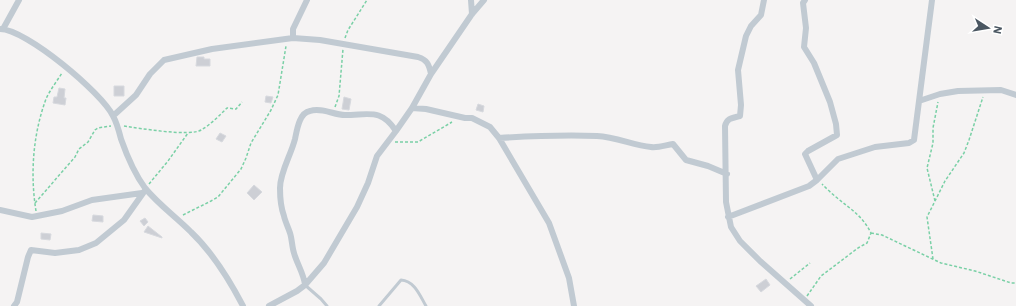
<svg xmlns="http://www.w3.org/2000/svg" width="1016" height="306" viewBox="0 0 1016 306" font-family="'IBM Plex Sans',sans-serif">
	<rect width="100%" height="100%" fill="#f5f3f3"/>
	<path fill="#cdcfd5" stroke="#d7d9de" d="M197,57H204V59H210V66H196Z
		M114,86H124V96H114Z
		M59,88L65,89L64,98H66L65,105L53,103L54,97H57Z
		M266,96L273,97L271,103L265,102Z
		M344,97L351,99L349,110L342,109Z
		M478,104L484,106L483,112L476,110Z
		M220,133L226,136L222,142L216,139Z
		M254,185L262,192L254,200L247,193Z
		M93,215L103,216V222L92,221Z
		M145,218L148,222L144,226L140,221Z
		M148,226L162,237V238L144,232Z
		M41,233L51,234L50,240L41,239Z
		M766,279L770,285L761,292L756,286Z"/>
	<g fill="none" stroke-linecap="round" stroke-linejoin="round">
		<path stroke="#7ad0a6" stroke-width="1.5" stroke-dasharray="3 2" stroke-linecap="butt" d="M345,38L348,30L367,0
			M335,107L339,96L343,49
			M124,126C138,128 190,137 201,130C210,125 219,116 227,108L236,109L242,102
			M395,142H418L452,122
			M149,184L168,161L188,133
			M935,201L927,168L933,143V128L938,102
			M35,203L75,157L79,149L88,142L95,130L98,128L111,126
			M36,211C30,174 33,134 46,99C50,90 57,81 62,73
			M183,215L211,201L218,197L241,169L246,158L251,143L271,110L278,95L286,46
			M871,233L882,235L941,263L975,271L1011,283H1016
			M933,259L927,217L945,181L964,153L969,140L983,97
			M790,279L810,263
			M807,296L821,276L858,248L867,243L871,233C862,215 850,209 836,197C831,193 826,188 822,184"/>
		<path stroke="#c1cad2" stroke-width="3" d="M305,285L321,299L327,306
			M379,306L401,280C415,281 420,296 426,306"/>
		<path stroke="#c1cad2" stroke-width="6" d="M471,0L472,14
			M764,0L761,15L751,26L746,36L738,70L741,105L740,116C732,118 727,118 725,126L726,202L731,227L740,241L760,261L811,306
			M805,0L803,3L806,28L804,47L814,63L830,102L836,124L837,135L808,151L805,154L817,180
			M0,29C26,29 102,93 113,116C117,123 119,131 121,139C127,156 134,173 145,188C158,204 176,217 191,232C213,253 229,279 243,306
			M3,29L19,0
			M293,38V29L307,0
			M919,101L940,94L958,91L1001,90L1016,95
			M412,108L426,109L465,118H472L490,127L499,138L549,223L569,278L574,306
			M113,116L136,95L150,74L164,60L212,49L293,38L320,40L418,57C427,60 429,64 431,74
			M499,138C532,136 565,135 597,136C616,137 633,145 651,147C658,148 666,145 673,144L686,160L708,166L727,174
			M0,210L32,217L62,211L92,200L142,193
			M728,217L809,186L817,180L838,159L875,147L909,143L914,140L932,0
			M305,285C304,274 297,264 294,253C292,247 292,239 290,233C288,227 285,221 284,216C281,208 280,197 280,188C280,172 291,155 295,139C297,130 299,113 310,111C321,107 334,115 345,115C369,115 381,108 396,131
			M14,306L17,302L28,257L31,250L55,253L79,250L96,243L124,220L146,189
			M269,306L297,291L305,285L324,263L357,207L368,183L377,156L396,131L412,108L431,74L472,14L484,0"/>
	</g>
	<g transform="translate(988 28) rotate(102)" stroke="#ffffff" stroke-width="3" paint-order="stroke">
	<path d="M0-3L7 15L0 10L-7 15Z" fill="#4a5661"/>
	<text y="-6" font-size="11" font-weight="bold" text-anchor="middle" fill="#4a5661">N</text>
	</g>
</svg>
